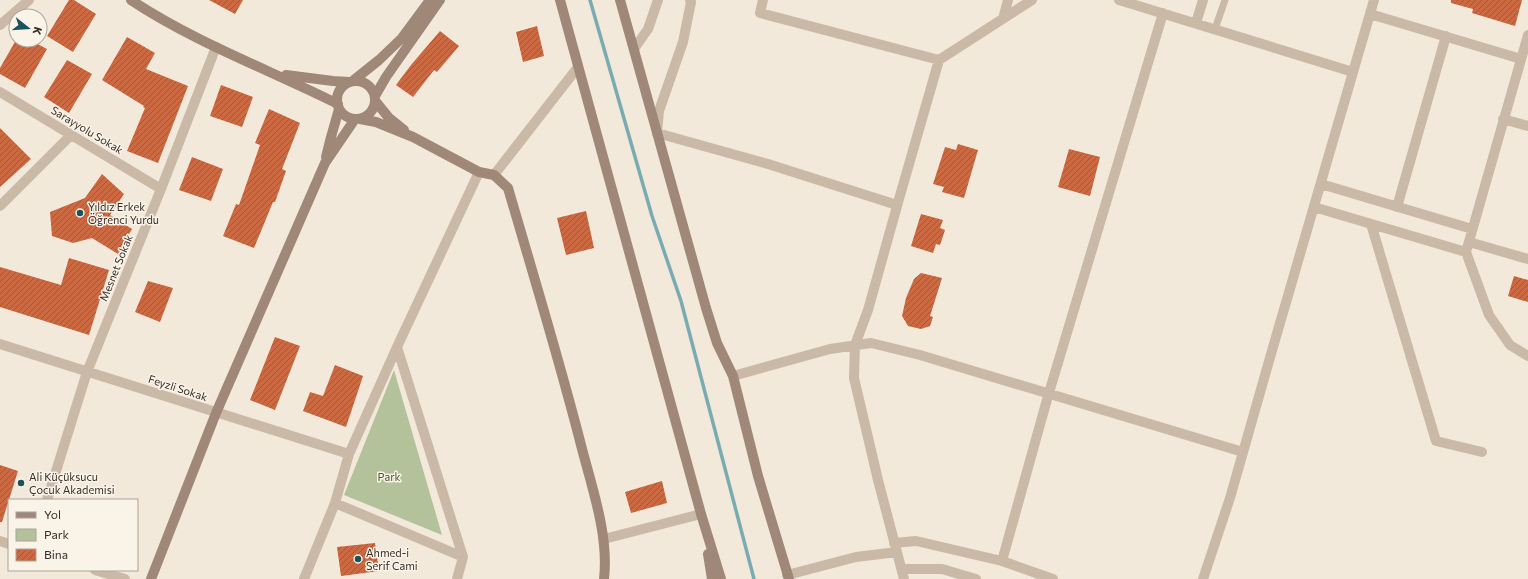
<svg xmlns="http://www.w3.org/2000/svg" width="1528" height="579" viewBox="0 0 1528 579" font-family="Commissioner,sans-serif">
	<defs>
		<pattern id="building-hatch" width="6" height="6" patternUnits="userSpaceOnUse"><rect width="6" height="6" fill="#ca6942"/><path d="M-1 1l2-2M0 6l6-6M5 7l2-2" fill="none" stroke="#a55737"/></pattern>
	</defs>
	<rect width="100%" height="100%" fill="#f3e9db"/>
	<path fill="#b3c29a" d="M394,370L442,535L344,495Z"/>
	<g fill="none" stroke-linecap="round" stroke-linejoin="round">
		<path stroke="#79acb1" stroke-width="3.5" d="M590,0L652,216L681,301L754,579"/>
	</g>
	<path fill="url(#building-hatch)" d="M69,0H74L96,14L73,52L47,36Z
		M209,0H243L235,14Z
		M1451,0H1522L1515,26L1472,13L1473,9L1451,3Z
		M537,26L544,56L523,62L516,32Z
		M440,31L459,46L437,72L434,70L413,97L396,85L411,65Z
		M127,37L155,53L146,69L188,86L158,163L127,151L145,108L143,107L144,106L102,80Z
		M16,40H30L47,49L25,88L0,74V68Z
		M67,60L92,74L69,113L44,97Z
		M221,85L253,97L242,127L210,116Z
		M269,109L300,123L282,169L286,171L275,202H273L254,248L223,236L236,204L239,205L260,145L255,143Z
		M0,128L31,159L0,187Z
		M958,144L978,150L964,198L942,192L944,187L933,184L945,147L956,150Z
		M1069,149L1100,157L1090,196L1058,187Z
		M192,157L223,169L211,201L179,190Z
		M102,174L124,194L110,215L132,229L118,254L92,238L73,243L52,236L50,212L85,198Z
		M586,211L594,248L566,255L557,218Z
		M921,214L943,220L940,228L945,230L940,245L936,244L933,253L911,246Z
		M69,258L109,270L89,335L0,307V267L61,285Z
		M921,273L942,278L930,316L933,317L930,326L921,329L908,326L902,316L906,298L914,279Z
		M1514,276L1528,280V302L1508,296Z
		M148,281L173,288L160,322L135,312Z
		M275,337L300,346L275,410L250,400Z
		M335,365L363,376L346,427L303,411L310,392L323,396Z
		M0,465L18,471L2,522H0Z
		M662,481L667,503L631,513L625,492Z
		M375,543L379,571L341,576L337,547Z"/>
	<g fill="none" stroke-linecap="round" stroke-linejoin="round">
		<path stroke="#cbb9a7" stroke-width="7" d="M1215,29L1225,0"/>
		<path stroke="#cbb9a7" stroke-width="10" d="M690,0L691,2L683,42L659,111L657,133L768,164L897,205
			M763,0L760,13L939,60
			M1119,0L1353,72
			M1370,14L1521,59
			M1003,19L1008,0
			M1196,23L1203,0
			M0,25L29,0
			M1528,35L1466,252L1489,315L1510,345L1528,356
			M634,49L648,29L658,0
			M0,92L161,189
			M1503,119L1528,126
			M494,175L578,67
			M1321,184L1472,229
			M0,206L71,135
			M1314,207L1466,252
			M1397,207L1446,36
			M1371,224L1436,441L1482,452
			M1469,242L1528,259
			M0,344L349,454
			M397,347L463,557L457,579
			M733,376L830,349L871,343L920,355L1243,452
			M47,500L87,372L161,189L216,47
			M335,503L463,557
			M604,539L701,514
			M0,541L9,544
			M894,543L916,541L1002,561L1053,579
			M1002,561L1048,396L1163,13
			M902,569H942L976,579
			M95,570L125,579
			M787,575L856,557L897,552
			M304,579L335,503L349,454L397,347L479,172
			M904,579L878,480L854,378L855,345L868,310L899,199L939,60L1032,0
			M1203,579L1230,498L1271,354L1374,0"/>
		<path stroke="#9f8878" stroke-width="10" d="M131,0C194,42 270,70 338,104
			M560,0L701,514L721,579
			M620,0L706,308L717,343L733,376L758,476L789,579
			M286,75L333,81L349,82
			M354,80L379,60L402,38L430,0
			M337 100a19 19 0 1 1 38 0a19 19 0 1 1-38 0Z
			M375,96L386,77L440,0
			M376,102L389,118L404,130
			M360,119L376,122L413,137L479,172L494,175L508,188C533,274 559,359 581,445C592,488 609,535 604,579
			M326,157L331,137L339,109
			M708,554L712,579
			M151,579L216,413L325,163L355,119"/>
	</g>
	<g fill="#1b535a" stroke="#faf3e8" stroke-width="1.5">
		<circle cx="80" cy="213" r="4"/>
		<circle cx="21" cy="483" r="4"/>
		<circle cx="358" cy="559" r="4"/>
	</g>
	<g text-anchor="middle" stroke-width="3" stroke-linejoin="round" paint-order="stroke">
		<g font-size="11" fill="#372d28" stroke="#faf3e8">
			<text transform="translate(87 130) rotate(31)" y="4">Sarayyolu Sokak</text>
			<text transform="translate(116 268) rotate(-68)" y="4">Mesnet Sokak</text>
			<text transform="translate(178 388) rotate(18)" y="4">Feyzli Sokak</text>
		</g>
		<g font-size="11" fill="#372d28" stroke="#faf3e8" text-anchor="start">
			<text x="88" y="211">Yıldız Erkek<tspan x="88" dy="13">Öğrenci Yurdu</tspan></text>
			<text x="29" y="481">Ali Küçüksucu<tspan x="29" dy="13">Çocuk Akademisi</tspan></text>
			<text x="366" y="557">Ahmed-i<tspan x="366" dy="13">Serif Cami</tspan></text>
		</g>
		<g font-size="11" fill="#44572a" stroke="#faf3e8">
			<text x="389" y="481">Park</text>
		</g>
	</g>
	<rect x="8" y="499" width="130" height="72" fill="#faf3e8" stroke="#aca49b"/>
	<rect x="16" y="512" width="20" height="6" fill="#9f8878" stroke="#aca49b"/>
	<text x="44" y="519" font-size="12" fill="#372d28">Yol</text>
	<rect x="16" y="529" width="20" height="12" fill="#b3c29a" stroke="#aca49b"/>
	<text x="44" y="539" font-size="12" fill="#372d28">Park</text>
	<rect x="16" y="549" width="20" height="12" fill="url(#building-hatch)" stroke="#aca49b"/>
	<text x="44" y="559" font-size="12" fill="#372d28">Bina</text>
	<g transform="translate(28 28) rotate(107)"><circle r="19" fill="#faf3e8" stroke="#aca49b"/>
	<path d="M0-3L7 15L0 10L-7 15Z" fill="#1b535a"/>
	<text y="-6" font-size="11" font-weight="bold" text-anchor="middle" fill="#372d28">K</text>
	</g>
</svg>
